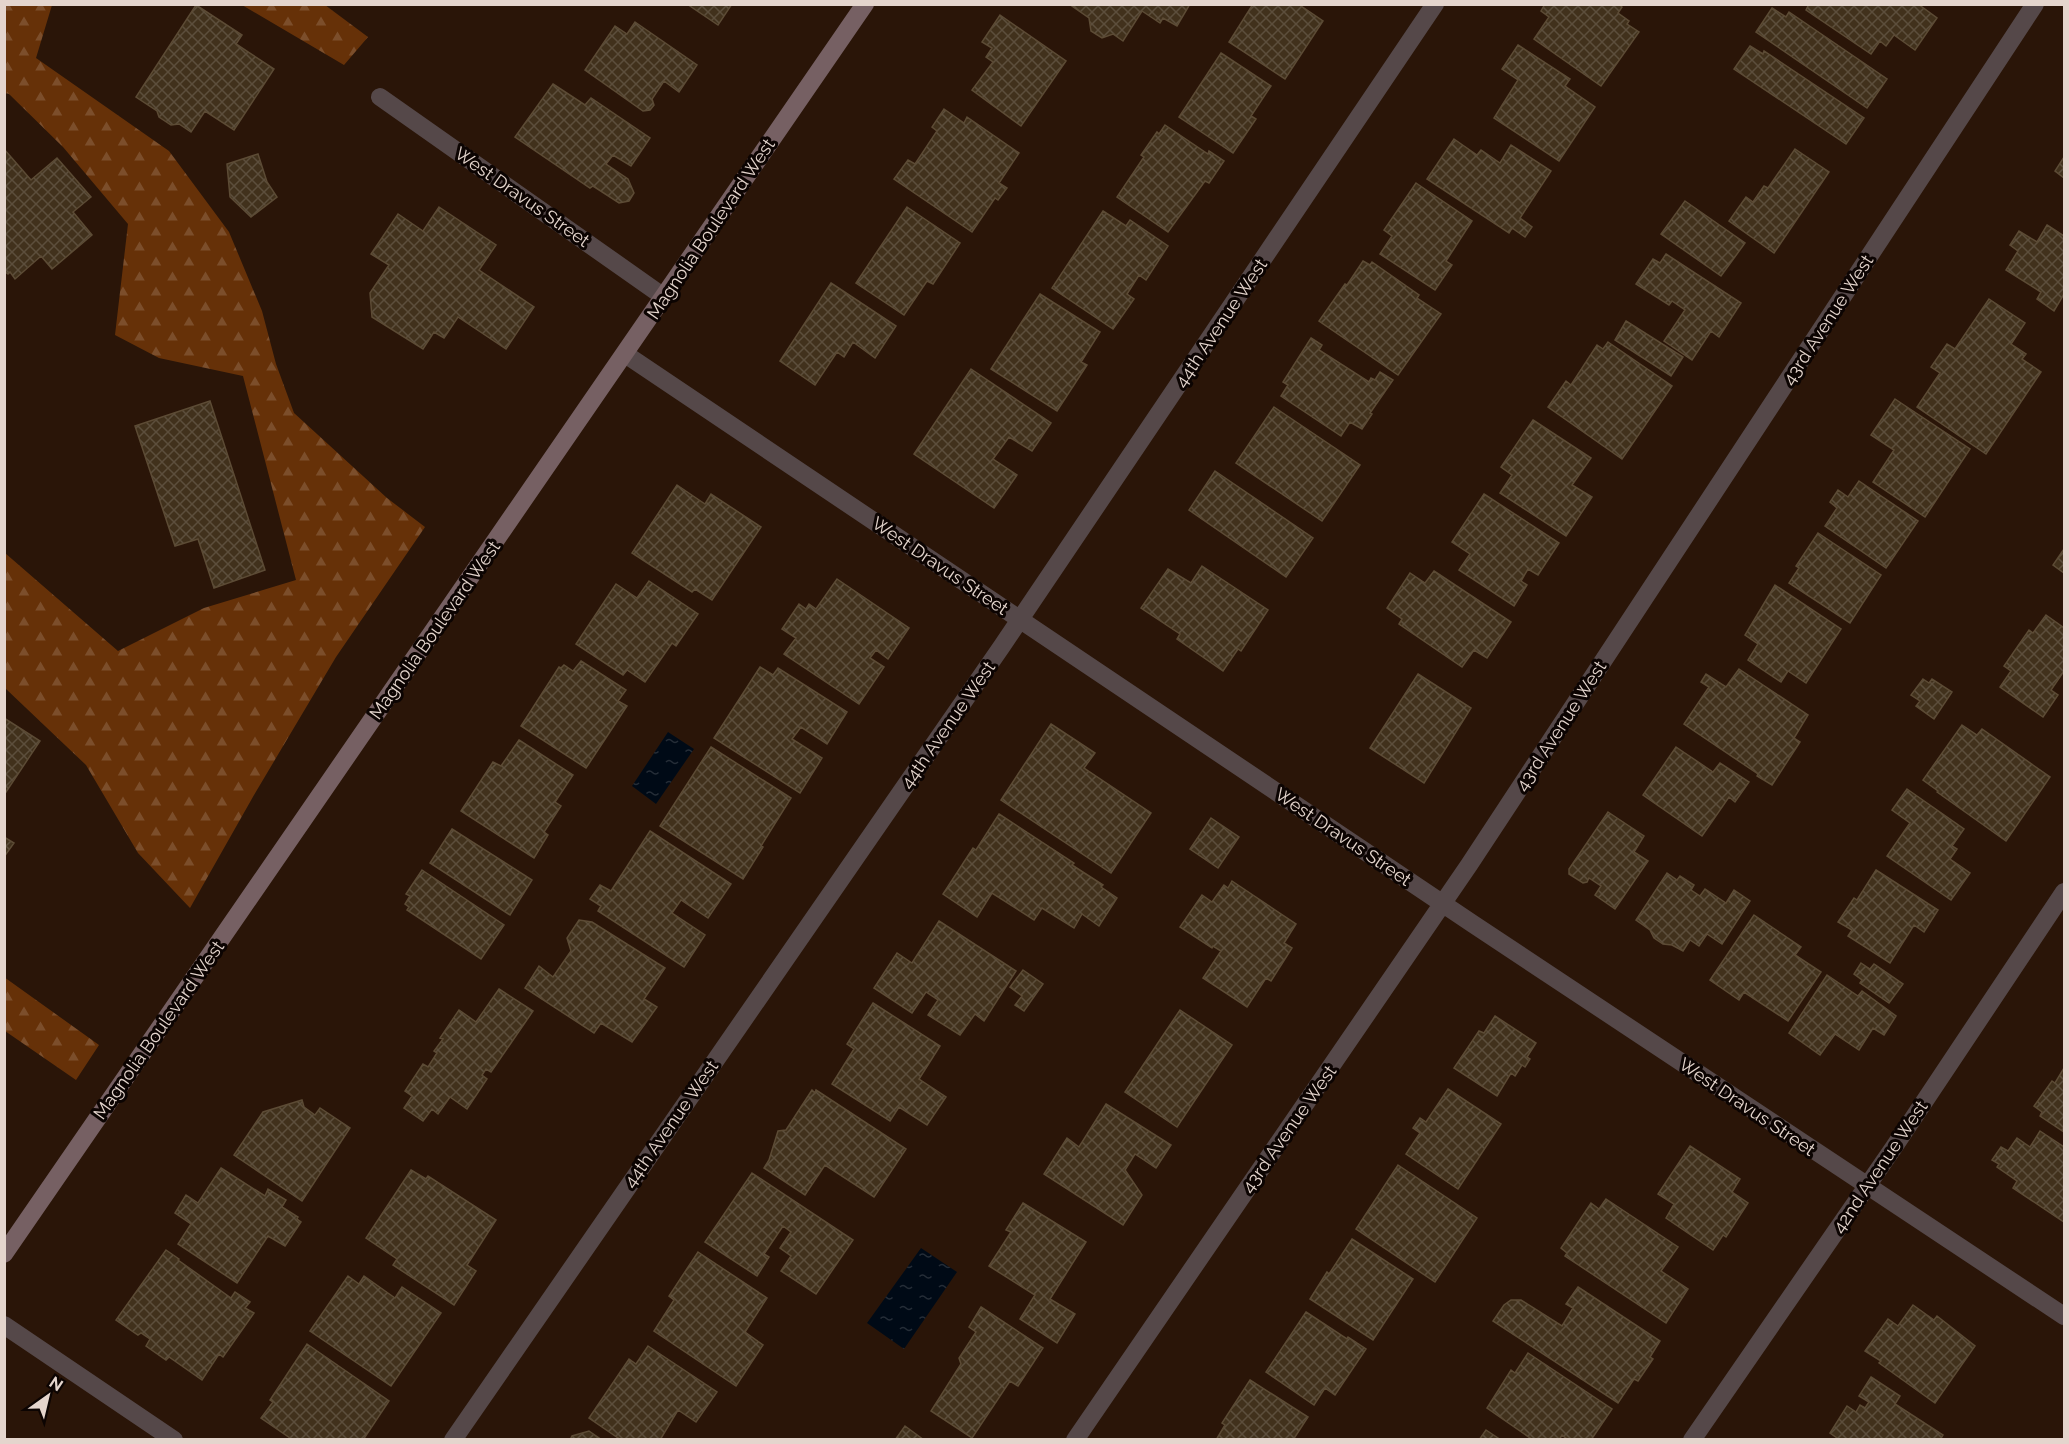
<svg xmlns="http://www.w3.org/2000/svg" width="2069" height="1444" viewBox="0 0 2069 1444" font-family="Raleway,sans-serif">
	<defs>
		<pattern id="forest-firs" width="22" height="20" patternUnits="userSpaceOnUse" patternTransform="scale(1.5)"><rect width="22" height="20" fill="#663108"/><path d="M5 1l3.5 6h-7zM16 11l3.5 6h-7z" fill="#7c4e2b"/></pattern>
		<pattern id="water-ripples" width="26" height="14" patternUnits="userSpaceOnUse" patternTransform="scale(1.5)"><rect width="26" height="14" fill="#000a16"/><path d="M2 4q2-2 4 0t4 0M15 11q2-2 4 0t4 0" fill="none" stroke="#252d37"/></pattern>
		<pattern id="building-cross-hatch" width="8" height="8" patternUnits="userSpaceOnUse" patternTransform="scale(1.5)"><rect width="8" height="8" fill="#41311c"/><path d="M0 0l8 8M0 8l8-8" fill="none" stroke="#5c4e3c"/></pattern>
	</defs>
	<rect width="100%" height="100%" fill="#2a1508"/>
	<path fill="url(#forest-firs)" d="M5,4L52,5L36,58L169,151L229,232L262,311L276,364L294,413L387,498L425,527L336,657L254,795L190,908L138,853L86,765L5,688V553L118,651L204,608L296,580L243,376L159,358L115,335L128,224L63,147L9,94L5,93Z
		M242,5H325L368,37L344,65Z
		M4,977L99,1045L76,1080L5,1031Z"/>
	<path fill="url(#water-ripples)" d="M668,732L694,749L656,804L632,786Z
		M921,1248L957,1272L904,1349L867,1323Z"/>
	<path fill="url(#building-cross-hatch)" stroke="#5c4b35" stroke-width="1.5" d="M687,4H732L718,25Z
		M1069,4H1190L1177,26L1163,18L1160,23L1142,11L1123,41L1113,34L1102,38L1091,31L1089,18Z
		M1253,4H1298L1323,21L1285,79L1229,42Z
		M1545,4H1619L1622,7L1618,13L1629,21L1627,24L1639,32L1601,86L1534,39L1549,17L1541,11Z
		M1809,4H1918L1937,18L1915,50L1894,35L1886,46L1880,41L1871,54L1806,10Z
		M196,5L242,35L236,44L274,69L234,130L205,111L191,132L179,124L171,125L159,117L157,111L136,97Z
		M1772,8L1786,17L1789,12L1887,79L1867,108L1756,32Z
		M1000,15L1066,61L1021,126L972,90L993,62L986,57L992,48L982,42Z
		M635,22L697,65L679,92L664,81L652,99L654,105L650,110L643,111L585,70L615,26L627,34Z
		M1518,45L1570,79L1565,86L1595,107L1559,161L1494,118L1518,80L1502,69Z
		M1750,46L1763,54L1764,51L1864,118L1846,144L1734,69Z
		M1221,53L1271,86L1251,116L1256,119L1233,153L1179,117Z
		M553,84L585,105L591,98L650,138L631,166L613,155L606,164L628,179L634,193L629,201L619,203L593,186L590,188L515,137Z
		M944,109L964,123L967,117L1019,153L999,183L1007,188L998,200L995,198L972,232L894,179L908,160L915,164L937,131L932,127Z
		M1165,125L1208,154L1209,151L1224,161L1209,183L1205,181L1168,232L1117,197L1144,157L1141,155L1157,132L1159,134Z
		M1454,139L1477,155L1481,150L1500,163L1511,145L1551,171L1520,218L1532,227L1525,237L1512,228L1509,233L1427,179Z
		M4,149L31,180L57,158L91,197L73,212L92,235L52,269L41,256L15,279L10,272L8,274L4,271Z
		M1795,149L1829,172L1774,253L1729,221L1746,197L1753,202L1764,186L1768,188Z
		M258,154L267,182L277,197L251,217L230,197L227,164Z
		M2064,157V178L2055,171Z
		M1416,183L1472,221L1446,261L1452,265L1435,290L1380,254L1392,236L1384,230Z
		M1685,201L1745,243L1721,276L1661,234Z
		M439,207L496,245L479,270L534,307L506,349L458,317L444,338L434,332L423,349L372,317L370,293L389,265L371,254L398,214L423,231Z
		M907,207L960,243L933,284L927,281L904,315L856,283Z
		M1103,211L1126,226L1130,220L1168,246L1146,280L1139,275L1127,294L1134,299L1113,329L1052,288Z
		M2047,225L2064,236V294L2054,311L2037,299L2041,292L2006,270L2018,251L2010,245L2019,231L2037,242Z
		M1666,254L1741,303L1719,337L1711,331L1692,360L1664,341L1685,310L1672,301L1669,305L1636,284L1653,259L1660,263Z
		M1363,261L1370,265L1372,262L1419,295L1417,298L1441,314L1398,375L1319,321L1345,284L1347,285Z
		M831,283L896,326L875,358L853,342L844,357L837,352L815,385L780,361Z
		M1040,294L1100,332L1081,362L1087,365L1057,411L991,369Z
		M1989,299L2025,323L2011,344L2026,354L2022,359L2041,372L1986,454L1917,407L1940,373L1931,367L1947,344L1955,349Z
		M1626,321L1683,357L1671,376L1615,340Z
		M1311,338L1322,345L1319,350L1369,382L1371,378L1375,380L1380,372L1393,380L1370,413L1372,414L1362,429L1350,422L1341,436L1281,396L1288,385L1283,382Z
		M1608,342L1672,386L1622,459L1548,407L1566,381L1571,385L1597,345L1603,349Z
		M971,369L1051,423L1032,451L1009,437L993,459L1017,475L994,508L914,454Z
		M1895,399L1970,449L1925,517L1873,482L1894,450L1871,435Z
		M210,401L265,570L214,588L198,539L175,546L135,426Z
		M1274,407L1360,465L1322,521L1236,463Z
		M1533,420L1591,458L1572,485L1592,497L1566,536L1500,493L1512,475L1501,467Z
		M1215,471L1313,538L1286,577L1189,510Z
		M1859,481L1918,521L1886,568L1825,526L1837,508L1830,502L1838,490L1848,497Z
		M677,485L705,504L711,494L761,527L712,600L695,589L692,592L632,553Z
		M1484,494L1559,543L1538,575L1528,569L1521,581L1527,585L1514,606L1459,570L1470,554L1452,542Z
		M1818,533L1881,575L1850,623L1789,583L1799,568L1796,566Z
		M2064,549V573L2053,565Z
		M1202,566L1268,610L1241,651L1238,649L1223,671L1177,639L1180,634L1141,608L1168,569L1191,583Z
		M1434,571L1511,622L1487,658L1474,650L1462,667L1399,624L1402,619L1387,608L1410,573L1425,583Z
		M837,579L909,628L888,659L876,650L870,658L884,667L859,704L784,654L796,638L782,629L799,604L806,609L809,604L816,609Z
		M649,581L698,614L676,646L672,643L645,682L627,670L623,675L576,644L616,584L637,598Z
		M1775,585L1841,629L1806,683L1788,671L1781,682L1748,660L1758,644L1745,635Z
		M2046,615L2064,628V671L2051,690L2058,695L2043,717L2000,687L2011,671L2004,666L2029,630L2033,633Z
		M581,661L626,690L618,701L627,706L586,768L521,726L559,667L561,668L564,665L573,671Z
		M760,667L773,675L778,668L847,712L827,744L801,727L792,739L822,758L800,793L714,738Z
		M1739,669L1808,715L1794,738L1800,742L1772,785L1757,776L1758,774L1684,724L1709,687L1701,682L1706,674L1726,687Z
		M1418,674L1471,708L1424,783L1370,748Z
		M1923,679L1929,683L1932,679L1952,692L1934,719L1916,706L1920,701L1911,695Z
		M4,718L40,741L4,795Z
		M1051,724L1095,753L1084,768L1151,813L1111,873L1001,800Z
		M1962,725L1977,735L1982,729L2050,777L2006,841L1937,792L1938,791L1923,780Z
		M519,740L573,775L555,802L561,806L544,832L548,835L534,858L461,811L493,762L501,766Z
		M711,747L791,798L761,846L763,847L743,879L660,826Z
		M1676,747L1713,772L1720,763L1749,782L1735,802L1729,797L1702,836L1643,795Z
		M1907,789L1964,829L1952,846L1957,849L1950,859L1970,873L1951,900L1887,856L1910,823L1892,810Z
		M1608,812L1644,836L1634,852L1648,861L1615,909L1595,895L1601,886L1589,878L1587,882L1583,883L1569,874V869Z
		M999,814L1074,863L1072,865L1103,885L1101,887L1117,898L1099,926L1082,914L1074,928L1042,908L1034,920L992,893L977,917L943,894L973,848L976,850Z
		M1211,818L1239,837L1218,868L1190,849Z
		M452,829L532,880L510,915L430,863Z
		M650,831L731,884L708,918L681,900L672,913L705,935L684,967L598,911L601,906L590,899L600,885L611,891Z
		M4,837L14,843L4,857Z
		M422,870L504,925L481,959L407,910L409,907L405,904L410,896L406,894Z
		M1876,870L1938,910L1924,932L1914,925L1890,963L1848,936L1852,930L1838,922L1854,898L1857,900Z
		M1667,873L1677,880L1680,876L1694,885L1691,890L1700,896L1705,889L1726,903L1734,890L1750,901L1722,944L1707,934L1699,946L1690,940L1683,951L1672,945L1663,944L1654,938L1650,930L1636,920Z
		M1232,881L1296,924L1284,943L1292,948L1271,981L1266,978L1247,1007L1203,978L1221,951L1213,946L1212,948L1180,927L1202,895L1212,902L1224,885L1228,888Z
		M1754,915L1801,947L1795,955L1821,972L1788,1021L1744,992L1739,1000L1710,980Z
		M579,920L592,922L665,968L644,999L657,1007L632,1042L601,1023L594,1033L525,988L539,966L553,977L571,951L567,938Z
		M939,921L1016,971L984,1021L975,1014L960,1035L928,1015L938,1000L926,992L912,1013L874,988L897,953L912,963Z
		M1861,963L1870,969L1874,964L1903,984L1889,1003L1860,983L1862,980L1854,974Z
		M1023,970L1043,984L1024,1011L1015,1005L1022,996L1010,987Z
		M1827,975L1858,996L1862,991L1896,1016L1884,1035L1873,1028L1859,1050L1835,1034L1820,1055L1789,1033Z
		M499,989L533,1011L491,1072L486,1069L482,1075L487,1079L467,1109L450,1097L438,1114L432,1109L423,1121L404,1108L412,1096L405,1091L423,1064L428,1067L437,1053L434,1051L443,1039L440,1038L459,1010L476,1022Z
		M873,1003L940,1046L919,1079L946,1097L927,1125L899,1107L890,1121L832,1084L854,1049L847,1044Z
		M1180,1010L1232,1045L1177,1127L1125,1092Z
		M1495,1016L1536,1043L1527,1057L1530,1059L1525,1067L1522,1065L1515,1076L1511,1073L1497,1096L1454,1068L1479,1031L1484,1033Z
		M2064,1068V1132L2040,1116L2042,1112L2034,1106L2052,1081L2055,1083Z
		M1448,1089L1501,1124L1458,1189L1406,1154L1420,1133L1413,1128L1420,1118L1426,1122Z
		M812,1090L815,1093L816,1090L906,1149L874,1197L825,1165L805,1195L764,1168L769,1160L778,1131L786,1130Z
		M302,1100L304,1107L315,1115L320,1108L350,1128L302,1201L234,1155L263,1112Z
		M1106,1104L1171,1145L1156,1168L1135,1154L1125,1170L1142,1195L1123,1225L1044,1174L1067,1138L1079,1147Z
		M2040,1131L2064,1147V1222L2013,1188L2017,1181L1997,1167L1999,1164L1992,1160L2001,1147L2008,1151L2017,1138L2030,1147Z
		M1690,1146L1740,1179L1732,1192L1748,1203L1726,1237L1723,1235L1713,1250L1666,1218L1674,1204L1658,1194Z
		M1398,1165L1477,1218L1435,1282L1356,1229Z
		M221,1168L265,1196L268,1189L286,1200L282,1207L298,1217L297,1219L301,1222L285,1246L268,1236L237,1283L178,1244L191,1224L175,1213L186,1195L198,1203Z
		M411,1170L426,1179L428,1176L496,1220L467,1265L476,1271L454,1305L393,1265L397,1259L366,1238Z
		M752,1173L853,1240L816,1294L781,1271L791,1256L780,1248L791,1232L783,1226L764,1254L769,1257L757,1276L705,1242Z
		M1606,1199L1678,1247L1661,1271L1688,1289L1666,1323L1565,1256L1567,1253L1561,1248L1591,1203L1599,1209Z
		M1023,1203L1086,1242L1050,1299L1075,1314L1057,1343L1020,1319L1035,1295L989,1266L1011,1232L1006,1230Z
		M1352,1239L1413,1279L1373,1340L1310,1299L1327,1272L1329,1274Z
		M166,1250L179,1259L178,1260L231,1298L235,1292L250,1302L245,1308L254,1313L223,1357L219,1354L202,1380L169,1357L166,1360L146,1346L150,1339L141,1333L138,1335L116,1320Z
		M698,1252L767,1298L745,1332L763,1345L736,1386L654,1331L674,1300L669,1296Z
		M348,1276L359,1284L364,1276L395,1298L402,1287L441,1313L391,1386L310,1331Z
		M1578,1287L1660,1341L1650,1357L1653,1359L1638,1381L1634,1379L1618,1403L1493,1321L1504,1305L1511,1300H1521L1562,1326L1573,1308L1566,1304Z
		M1913,1305L1934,1320L1937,1316L1975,1346L1935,1403L1879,1363L1881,1361L1865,1351L1888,1319L1898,1326Z
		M981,1307L1043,1348L1018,1386L1010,1381L972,1438L931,1411L961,1364L959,1358L976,1332L969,1327Z
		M1306,1312L1347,1339L1348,1337L1366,1349L1335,1395L1325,1388L1314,1405L1266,1372Z
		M307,1344L389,1401L363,1440H293L261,1418L273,1402L270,1400Z
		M648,1346L717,1392L696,1422L678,1410L660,1440H621L589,1418L629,1359L636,1364Z
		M1528,1353L1612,1409L1591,1440H1568L1562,1435L1559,1440H1533L1487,1408L1511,1370L1515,1373Z
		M1871,1377L1900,1396L1895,1404L1943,1435L1940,1440H1840L1830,1433L1847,1406L1856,1412L1860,1405L1865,1408L1869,1402L1859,1396Z
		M1250,1380L1308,1417L1293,1440H1216L1225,1425L1222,1423Z
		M905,1426L924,1440H895Z
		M1486,1430L1501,1440H1479Z
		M589,1431L602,1440H570L572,1436Z"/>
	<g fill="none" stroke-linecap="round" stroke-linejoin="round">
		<path stroke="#554849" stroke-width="18" d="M380,97L664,297
			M625,354L1473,924L2064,1316
			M4,1325L174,1440
			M453,1440L1002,646L1435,4
			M1075,1440L1469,865L2035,4
			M1692,1440L1894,1147L2064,892"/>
		<path stroke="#766063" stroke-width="18" d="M4,1254L865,4"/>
	</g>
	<g text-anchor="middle" stroke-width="6" stroke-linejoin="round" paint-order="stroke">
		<g font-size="18" fill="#e4d5cd" stroke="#0c0402">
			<text transform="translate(522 197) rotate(35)" y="6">West Dravus Street</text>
			<text transform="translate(711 229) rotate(-56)" y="6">Magnolia Boulevard West</text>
			<text transform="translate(1828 320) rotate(-57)" y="6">43rd Avenue West</text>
			<text transform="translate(1221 323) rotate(-56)" y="6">44th Avenue West</text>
			<text transform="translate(940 566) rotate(34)" y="6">West Dravus Street</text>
			<text transform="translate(435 630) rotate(-55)" y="6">Magnolia Boulevard West</text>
			<text transform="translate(948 725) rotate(-55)" y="6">44th Avenue West</text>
			<text transform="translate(1561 726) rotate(-57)" y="6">43rd Avenue West</text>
			<text transform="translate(1343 837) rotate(34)" y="6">West Dravus Street</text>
			<text transform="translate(159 1030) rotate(-55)" y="6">Magnolia Boulevard West</text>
			<text transform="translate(1747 1107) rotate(34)" y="6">West Dravus Street</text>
			<text transform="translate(671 1124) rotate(-55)" y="6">44th Avenue West</text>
			<text transform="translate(1289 1129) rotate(-55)" y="6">43rd Avenue West</text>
			<text transform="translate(1880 1167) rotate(-56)" y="6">42nd Avenue West</text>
		</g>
	</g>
	<rect width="2069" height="1444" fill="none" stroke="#e4d5cd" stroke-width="12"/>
	<g transform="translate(48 1396) rotate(34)" stroke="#0c0402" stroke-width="4.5" paint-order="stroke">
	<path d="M0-4.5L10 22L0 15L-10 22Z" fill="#e4d5cd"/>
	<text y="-9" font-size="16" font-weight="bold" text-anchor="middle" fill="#e4d5cd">N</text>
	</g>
</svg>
